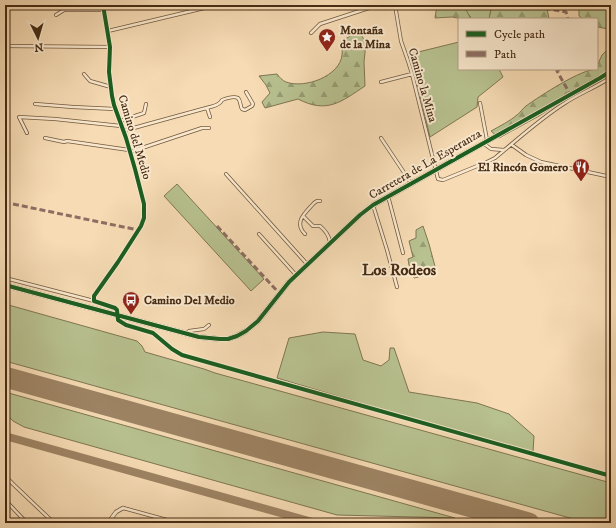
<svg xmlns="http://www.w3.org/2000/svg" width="616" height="528" viewBox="0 0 616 528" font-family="'IM FELL DW Pica',serif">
	<defs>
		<pattern id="forest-firs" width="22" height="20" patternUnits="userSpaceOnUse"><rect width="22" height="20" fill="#b8c190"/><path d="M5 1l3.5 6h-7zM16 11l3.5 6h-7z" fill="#979d74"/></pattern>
	</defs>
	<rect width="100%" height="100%" fill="#f6dbb4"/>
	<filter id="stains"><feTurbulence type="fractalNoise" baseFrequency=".005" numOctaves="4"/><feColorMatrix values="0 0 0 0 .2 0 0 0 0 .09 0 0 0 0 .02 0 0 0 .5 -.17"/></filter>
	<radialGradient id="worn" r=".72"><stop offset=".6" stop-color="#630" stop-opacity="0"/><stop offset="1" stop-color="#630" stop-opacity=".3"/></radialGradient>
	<path fill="#b8c190" stroke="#7f7652" d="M458,5H492L489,19H471L470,16Z
		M459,42V69H499L503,77L478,97L477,107L430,137L410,54Z
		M177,184L264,279L251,291L164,196Z
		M5,304L137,341L142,346L145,352L204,369L215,373L611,483V523H588L5,361Z
		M323,332L355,334L363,360L381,366L389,360L390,348H394L409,392L477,403L509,414L534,436L533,452L404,416L277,378L289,338Z
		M5,392L455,518L337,515L24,427L13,421L5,413Z"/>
	<path fill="url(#forest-firs)" stroke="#7f7652" d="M437,5H458L465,8L471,19H462L452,17L435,18Z
		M492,5H544L547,8L549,19H489Z
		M579,5H611V27L609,29L597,27V19H583L579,16Z
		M359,31L366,43L364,62L365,86C341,102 327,114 298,99L265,108L262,102L270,93L266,85L259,76L277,74C279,77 283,81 286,82C305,89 340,76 342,55C343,51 341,46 340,42Z
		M611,34V72L604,73L580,87L562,101L539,116L499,138L491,131C500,126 510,121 517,115C521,112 523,108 526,106C540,96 581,69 597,69V66L602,55L609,48Z
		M423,226L429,244L436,270L434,273L414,278L409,265L408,259L413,257L409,241L416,238V230Z"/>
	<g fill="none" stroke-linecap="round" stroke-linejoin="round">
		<path stroke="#9e8464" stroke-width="8" d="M5,436L316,523"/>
		<path stroke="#9e8464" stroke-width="21" d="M5,377L529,523"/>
		<g stroke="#72583c" stroke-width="4">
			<path id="minor" d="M103,5L110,47L109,72L112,96L114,105L126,138L135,169L144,204V218L141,226L118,262L94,296V301L115,308L117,310L118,320L126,325L153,333L172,349L182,355L611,476
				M395,5L401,41L408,61L412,74L438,179L443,180L487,162L495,158C518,139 541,118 565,103C580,93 597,87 611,77
				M56,15L64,10H104
				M108,31L217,5
				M311,33L320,24L378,5
				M5,46L110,47
				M84,74L90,81L111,87
				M381,82L412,74
				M480,103L487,140
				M35,104L73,107L115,109
				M207,108L210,117
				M120,121L144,113L146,104
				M123,131L148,124L210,107C214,106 220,105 222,100C227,98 234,96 238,98C241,101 240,106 242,109L245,110L252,106L253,104L246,92
				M27,133L19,117L55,119L121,126
				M45,138L64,142L67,141L129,150
				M381,138L411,183
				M483,143L491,149L504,150
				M512,145L526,155L541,162L611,177
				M130,152L202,128H209
				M226,174L307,264
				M388,196L403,253
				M373,205L387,250L397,287
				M303,216L313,226H320C326,231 329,235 330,242
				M259,234L296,275
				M305,234C293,222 306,212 314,203L317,201H320
				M5,278L94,301
				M187,334L189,331L204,329L209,325
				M5,479L9,480L13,484L54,523
				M5,500L27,523
				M123,508L127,509L178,523"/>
		</g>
		<g stroke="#72583c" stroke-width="4.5">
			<path id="tertiary" d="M108,523L116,512L123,508"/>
		</g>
		<g stroke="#462c14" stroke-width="5.5">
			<path id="primary" d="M5,285L199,337L220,339H228L237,336L246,331L258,321L289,282L360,215L373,205L600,78L611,71"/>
		</g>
		<use href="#minor" stroke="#f9e8ce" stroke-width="2.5"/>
		<use href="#tertiary" stroke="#f9e8ce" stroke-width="3"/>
		<use href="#primary" stroke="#f6dbb4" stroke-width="4"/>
		<path stroke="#8d6e63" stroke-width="3" stroke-dasharray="6 3" stroke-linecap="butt" d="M547,5L549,9L566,12L568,19
			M560,69L557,71L570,94
			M13,204L138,230
			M217,226L279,293"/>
		<g stroke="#f9e8ce" stroke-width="6">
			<path id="cycleway" d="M103,5L110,47L109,72L112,96L114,105L126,138L135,169L144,204V218L141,226L118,262L94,296V301L115,308L117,310L118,320L126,325L153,333L172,349L182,355L611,476
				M5,285L199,337L220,339H228L237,336L246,331L258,321L289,282L360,215L373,205L600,78L611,71"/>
		</g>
		<use href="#cycleway" stroke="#1b5e20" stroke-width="4"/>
	</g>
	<defs>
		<g id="sight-pin" transform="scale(0.9)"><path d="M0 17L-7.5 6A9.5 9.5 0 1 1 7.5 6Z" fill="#8f2418" stroke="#f9e8ce"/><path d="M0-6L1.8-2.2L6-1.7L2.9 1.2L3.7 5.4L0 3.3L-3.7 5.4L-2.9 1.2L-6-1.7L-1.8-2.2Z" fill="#fff"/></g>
		<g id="restaurant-pin" transform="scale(0.9)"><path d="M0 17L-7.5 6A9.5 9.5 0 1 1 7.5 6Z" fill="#8f2418" stroke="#f9e8ce"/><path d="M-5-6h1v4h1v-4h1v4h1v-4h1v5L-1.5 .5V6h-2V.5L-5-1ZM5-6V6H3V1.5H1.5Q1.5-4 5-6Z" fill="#fff"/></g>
		<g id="bus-pin" transform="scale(0.9)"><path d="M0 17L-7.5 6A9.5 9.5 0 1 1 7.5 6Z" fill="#8f2418" stroke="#f9e8ce"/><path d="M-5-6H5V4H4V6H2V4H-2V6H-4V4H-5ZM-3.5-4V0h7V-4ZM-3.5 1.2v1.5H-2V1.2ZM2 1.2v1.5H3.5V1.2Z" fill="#fff"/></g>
	</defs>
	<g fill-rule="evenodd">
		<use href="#sight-pin" x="327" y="37"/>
		<use href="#restaurant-pin" x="581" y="167"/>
		<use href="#bus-pin" x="131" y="300"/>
	</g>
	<g text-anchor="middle" stroke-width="4" stroke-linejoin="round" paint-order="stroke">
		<g font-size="12" font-weight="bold" fill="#462c14" stroke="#f9e8ce" text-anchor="start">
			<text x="340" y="34">Montaña<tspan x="340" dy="14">de la Mina</tspan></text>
			<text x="568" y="171" text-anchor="end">El Rincón Gomero</text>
			<text x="144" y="304">Camino Del Medio</text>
		</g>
		<g font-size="12" fill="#462c14" stroke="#f9e8ce">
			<text transform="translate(423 85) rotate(74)" y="4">Camino la Mina</text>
			<text transform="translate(135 137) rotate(73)" y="4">Camino del Medio</text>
			<text transform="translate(425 164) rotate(-30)" y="4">Carretera de La Esperanza</text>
		</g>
		<g font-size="16" font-weight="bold" fill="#462c14" stroke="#f9e8ce">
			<text x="399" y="275">Los Rodeos</text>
		</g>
	</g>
	<rect width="616" height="528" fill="none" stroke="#f6dbb4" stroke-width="20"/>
	<rect x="6" y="6" width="604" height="516" fill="none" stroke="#462c14" stroke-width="2"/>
	<rect x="10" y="10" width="596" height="508" fill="none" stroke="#462c14"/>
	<rect x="458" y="18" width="140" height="52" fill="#f9e8ce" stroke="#b19d84"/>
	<rect x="466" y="31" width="20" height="6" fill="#1b5e20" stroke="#b19d84"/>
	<text x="494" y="38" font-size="12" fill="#462c14">Cycle path</text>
	<rect x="466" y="51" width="20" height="6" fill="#8d6e63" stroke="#b19d84"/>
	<text x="494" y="58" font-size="12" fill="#462c14">Path</text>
	<g transform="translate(38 38) rotate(175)" stroke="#f9e8ce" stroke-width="3" paint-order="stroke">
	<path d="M0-3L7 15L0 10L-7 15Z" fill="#462c14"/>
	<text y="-6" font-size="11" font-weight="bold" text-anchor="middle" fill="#462c14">N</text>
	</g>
	<rect width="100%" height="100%" filter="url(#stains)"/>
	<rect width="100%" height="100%" fill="url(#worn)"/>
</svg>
